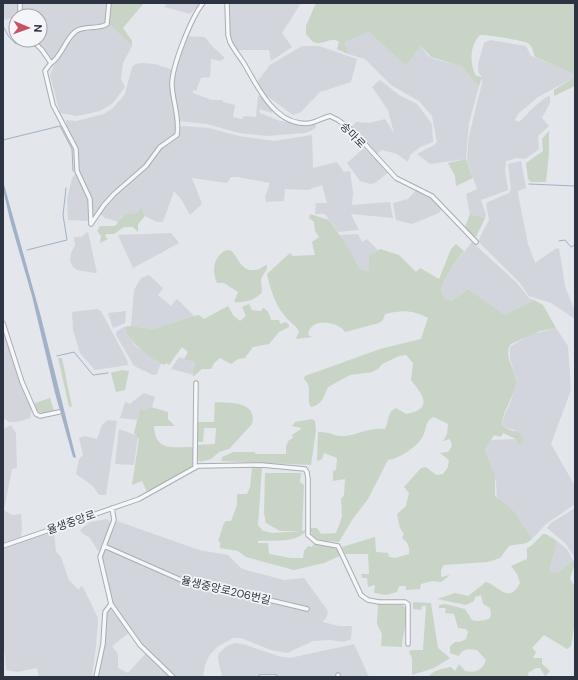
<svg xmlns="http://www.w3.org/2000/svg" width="578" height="680" viewBox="0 0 578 680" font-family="'DM Sans','Noto Sans KR',sans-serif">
	<rect width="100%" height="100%" fill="#e3e6ea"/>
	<path fill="#d2d5dc" d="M3,3H19L18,16L6,20L3,16Z
		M22,3H110V25L132,46L123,63L121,79L125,87L112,104L100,111L77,116L60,113L50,76L54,64L36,40H40V16H21Z
		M164,3H198L200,4L190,14L165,7L166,4Z
		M229,3H301L282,33L292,47L271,61L269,50H237L232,43L229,34Z
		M369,32L406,66L421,46L428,56L434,59L461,66L479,86L469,123L466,159L430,164L417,154L434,145L437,142L432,116L419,101L391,85L365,59L348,54L343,42Z
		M186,36L205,37L212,46L225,58L220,61L211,59L210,77L201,78L196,91L193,90V93L212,100H222L223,102L235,105L233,117L242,119L244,116L256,117L258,96L262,94L273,109L272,113L259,109L260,113L280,121L305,125L315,124L316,127L313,130L305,133L267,136L239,133L207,124L178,121L173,88L174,77Z
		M490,40L526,46L531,56L574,73L575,77L538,97L518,114L515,120L519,122L534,107L546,97L550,96V103L542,118L549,126L538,136L539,149L525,159L517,158L506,161L505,171L508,190L481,200L486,215L485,218L470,214L466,194L477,189L467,160L469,136L482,83V77L478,72V64L484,43Z
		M302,46H319L357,59L351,82L320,92L301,112L293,115L264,94L257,82L270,65Z
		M141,63L155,64L173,70L170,84L175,114V135L156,149L144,167L124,184L93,218L92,199L79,173L76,145L66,125V120L76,121L104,114L113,108L125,94L132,67L136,64Z
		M380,80L399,95L417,104L432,124L433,142L420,147L410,155L408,162L397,154L382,150L375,155L350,128L356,122L369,123L385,119L394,133L388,110L372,87Z
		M183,126L209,128L239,136L274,141L312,135L313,168L337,162L344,172L350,171L353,192L352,205L390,202L393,218L351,214L359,230L338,232L325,214H315L316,203H327L322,185L307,190L285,189L284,201L266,202L265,197L270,183L238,177H231L227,183L192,178L202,204L190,215L181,199L174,191L163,222H157L145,216L142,207L136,213L122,216L119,222L105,218L100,214L116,194L148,166L161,148L176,139L179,127Z
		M364,148L389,172L375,183L370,184L360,181L347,163Z
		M521,161L526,188L518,191V194L528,244L535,263L555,249L559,248L565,286L575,311V319L551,303L529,296L520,283L478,241L489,220L486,203L509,193L511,189L508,164Z
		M75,174H76L89,200L88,221L68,220L67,199L72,178Z
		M416,190L430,197L442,209L439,213L412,224L396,220L393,203L408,199Z
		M88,232L97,273H95L77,270L73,267L70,261L71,253L75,245L74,237H81Z
		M171,233L179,243L133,268L118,235Z
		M358,234L362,242L367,239L378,250L369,256L370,267L367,271L359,268L340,235Z
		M472,242L517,283L529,298L534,300L505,315L468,289L452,301L445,299L441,290L447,273Z
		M149,275L163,288L158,295L171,306L177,299L194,316L153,329L131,326L134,290L141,278Z
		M97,309L101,311L127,360L128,365L95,370L80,353L73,330L72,312Z
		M126,311L125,323L113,328L108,313Z
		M124,327L135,346L161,363L157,374L153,375L134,366L116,335L117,331Z
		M3,328L11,350L18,376L32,409L30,418L17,422H9L3,418Z
		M556,328L568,346L571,390L551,444L575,486V504L546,524L532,539L514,511L497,499L496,481L485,450L491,440L516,439L517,445L523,443L514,430L506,428L503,425L502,421L511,401L516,384V378L510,359V347L529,335Z
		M179,357L196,362L194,375L171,369Z
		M144,393L155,397L152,407L146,410L140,409L137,420L120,418L125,402L131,404L132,402Z
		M108,420L117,421L106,495H99L93,486L76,474L79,459L83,455L79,438L85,436L97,439L102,425Z
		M11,425L16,433L17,468L12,469L4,510L12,515L21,514L22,528L21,537L3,543V429Z
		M119,429L138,436L134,465L115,464Z
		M575,508V558L566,544L547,528L551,523Z
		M107,519L111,523L100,549L98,551L90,538L82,533L80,530L90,522Z
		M117,521L199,550L228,555L241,568L246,570L284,580L304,578L328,611L327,616L323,622L339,626H352L351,639L344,642L330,640L313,641L287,653L271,650L241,638H233L217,647L209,656L205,665L203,677H176L142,646L113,604L101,558Z
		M54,531L56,552L61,557L69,580L79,590L81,586L83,587L98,618L96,647L92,677H37H39L37,668L17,672L6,670L3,636V548Z
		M557,541L567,549L573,560L557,573L553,574L549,571Z
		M110,608L129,633L112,646L118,654V668L128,673L146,653L171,677H97L104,645L106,613Z
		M235,643L243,644L278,656L290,658L354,644L369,677H222L218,659L219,653L227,646Z"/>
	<path fill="#c8d4c5" d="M110,3H144L123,28L132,41V46L110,25Z
		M316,3H575V74L535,57C533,52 533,47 528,43C525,41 486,34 480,35C470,45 469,63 476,76L482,77L479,86L461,66L431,57L421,46L406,66L369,32L344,42L348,54L337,49L339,42C332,35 321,48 312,41C310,39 308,36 306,34V26Z
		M575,77V86L554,96V90Z
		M549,131V153L546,182H531L528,179L526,163L543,151L542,139Z
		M466,159L473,178L456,186L455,176L448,163Z
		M142,207L145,216L138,224V232L133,227H124L114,234H106L105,236L108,239L100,243L101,236L97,231L100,226H115L124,215L136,213Z
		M310,214L329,220L346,244L359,268L367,271L369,269V256L380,249L399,255L416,272L420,268L439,279L451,249L456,244L464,251C454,264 445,274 441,290L445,299L452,301L468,289L505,315L534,300L543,305L556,328L540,331L511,344C502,356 517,371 516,383C515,394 500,418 502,424C507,434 525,428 523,443L517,445L516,439L503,433L501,437L494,435L485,450L495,477V496L514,511L532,539C525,546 518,543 509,546L500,558L488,562L444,565L441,570V577L450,575L441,582L432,581L421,584L420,589L406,590V586H399L397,592L386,595L374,593L375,585L368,587L367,578H362L361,574H369L368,554H345L342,547L375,537L376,552L388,553L389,557L395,558L409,554C410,547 408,542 402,538L404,534L400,528L397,514L406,506L409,493L404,487L421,468L426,467L436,475L443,474L448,467L449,460L440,453L448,452L452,446L450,439L443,441L447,434L448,424L434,417C424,421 427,430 422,438C415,448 400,458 388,460L368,499L352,520L339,542C327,541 312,543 310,528H317L321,534L336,533L342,517L341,498L344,496L345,479L333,481V471L336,470L337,458L324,453L322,459L317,461L318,432C329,431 335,437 345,436C360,434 370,427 385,429C389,421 387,412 396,408L406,414C434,409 423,395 411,380L413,363L406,355L399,356L382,364L378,369L372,372L350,375L328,387C324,396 322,405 311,407C305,398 314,388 304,379L305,376L380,349L421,339L428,318C411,310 404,310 385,314L383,320L379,323L345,332C337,321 310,317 308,335L312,337L296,339L299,331C295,324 289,322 284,315C275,304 270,288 267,274L290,253L293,256L315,255L312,242L319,237L315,231L314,222L309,218Z
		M470,214L485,218L476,237L470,234L465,227Z
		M230,250C239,256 240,275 259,269C263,268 264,265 267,265V269C259,281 261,278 262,292C256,300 244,303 234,302L238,292L224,283H217C212,271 213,259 224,251Z
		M249,304L252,310L261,311L263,308C268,310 270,315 271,320H279L280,324L286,322L289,325V327L279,332L269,344L253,347L245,358L238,359L231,364L220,358L214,363L211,369H202L193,377L195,362L184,359L188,352L182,347L169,365L166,363L164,365C147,355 133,347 124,327L131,326L153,329L194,316L199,315L204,319L228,306L233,315L240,321L246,316L242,307Z
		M58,358H62L72,407L69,406Z
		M122,370L129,371L125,390L116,392L111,373Z
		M50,398L54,411L43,413L37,411L34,406L35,403Z
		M215,402C230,403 258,401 252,424L229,449L219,452L211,459L200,462L198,459L196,445L215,444L216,428H204L203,442H197L198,422H214Z
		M151,407L168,412V419L175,426H154C155,452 173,447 193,447C194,457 196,465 187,471L147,492L142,481L132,485L139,439L134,433L140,409L146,410Z
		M312,419L315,421L316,430L311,465L221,461L222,457L233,452H254L256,454H286V446L289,440L293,438L292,435L302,428L292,426L295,422Z
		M252,467H262L258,525L263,531L273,533L302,531H280L266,523L264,513L265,473H301L300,482L304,485L302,531L305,530V532C295,543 273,540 258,541V543H268L269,554L291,558H303L304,551L308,546L312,547L314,544L338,546L342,555L324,563L294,570L246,557L238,551L220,548V542L218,541L224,523L226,521H231L237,505V494H247L250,487Z
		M543,534H546L557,541L549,572L557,573L573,560L575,563L570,579L575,587V621L571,646L567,649L544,635L532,648L536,652L533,658H542V664L550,671L545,676L540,668H536L528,673L529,677H428C432,671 443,668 451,667L455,671L459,664L465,671C476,673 482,671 486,660L477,650C469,649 463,648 459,656L450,653V646L455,642H460L466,639L468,632L466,629L458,628L454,614L445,613L446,608H439V605L445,604L465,609L472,620C478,622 484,621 490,618L491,613L490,608L483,604L481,595L475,597L474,601L466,605L437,599L455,593L468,596L486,582C500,586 508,605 520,583L517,574L511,566L527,559V548L531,546Z
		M413,602L431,603L438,648L450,658L434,668L412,675V658L409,652L411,650H423L426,606H422L421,610L413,609Z
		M386,603L387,605H402L406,608C409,622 402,633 402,647L381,646L382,634L377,624L378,604Z"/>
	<path fill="#a1b2c7" d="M3,181L41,317L76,458L73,457L55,393L32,296L10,220L3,189Z"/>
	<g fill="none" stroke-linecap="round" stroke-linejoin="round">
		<path stroke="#a1b2c7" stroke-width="1" d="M3,26L9,37L16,44
			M3,140L60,126L72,149L73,171
			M529,184L575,186
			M559,241L565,240L571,247L575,245
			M27,250L67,240L63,215L66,188
			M57,356L74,352L93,375L108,373"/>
		<g stroke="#a8adb4" stroke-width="5.5">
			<path id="minor" d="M227,3L228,35L230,42C234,50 240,57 245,65C257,86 273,120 300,123C314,125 318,119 330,116L338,120L353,131L396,178L432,196L476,242
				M20,16V3
				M32,40L42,50L51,63L45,71L53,105L76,149L77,171L90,199L91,223
				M51,63C61,58 65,39 76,31C85,25 98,30 107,24L109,3
				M91,224L104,205L114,194L146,166L160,147L177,135C180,119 173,102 172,86C171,68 191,18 203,3
				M3,323L22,382L36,414L40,416L59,412
				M195,468L196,383
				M112,508L114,520L100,557L111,604L140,645L173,677
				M3,546L139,499L198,466L262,465L305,469L307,472L308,479V535L316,542L338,546L361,595L368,600L379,602H405L408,604V644
				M104,546L188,583L244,594L307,609
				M96,677L103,644L105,612L111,604
				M261,677H275
				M338,677V675"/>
		</g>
		<use href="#minor" stroke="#f6f7f9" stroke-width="3.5"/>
	</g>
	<g text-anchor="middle" stroke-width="3.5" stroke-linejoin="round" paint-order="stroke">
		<g font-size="11" fill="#2c3341" stroke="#f3f5f8">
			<text transform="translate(353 135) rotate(46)" y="4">송마로</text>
			<text transform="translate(71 522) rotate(-19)" y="4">율생중앙로</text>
			<text transform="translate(226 590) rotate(13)" y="4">율생중앙로206번길</text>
		</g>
	</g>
	<rect width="578" height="680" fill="none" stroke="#2c3341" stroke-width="8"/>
	<g transform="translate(28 28) rotate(92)"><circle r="19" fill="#f3f5f8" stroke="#a3a7af"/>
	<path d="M0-3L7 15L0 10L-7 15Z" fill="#c55360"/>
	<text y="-6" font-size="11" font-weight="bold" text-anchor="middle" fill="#2c3341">N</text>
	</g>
</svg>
